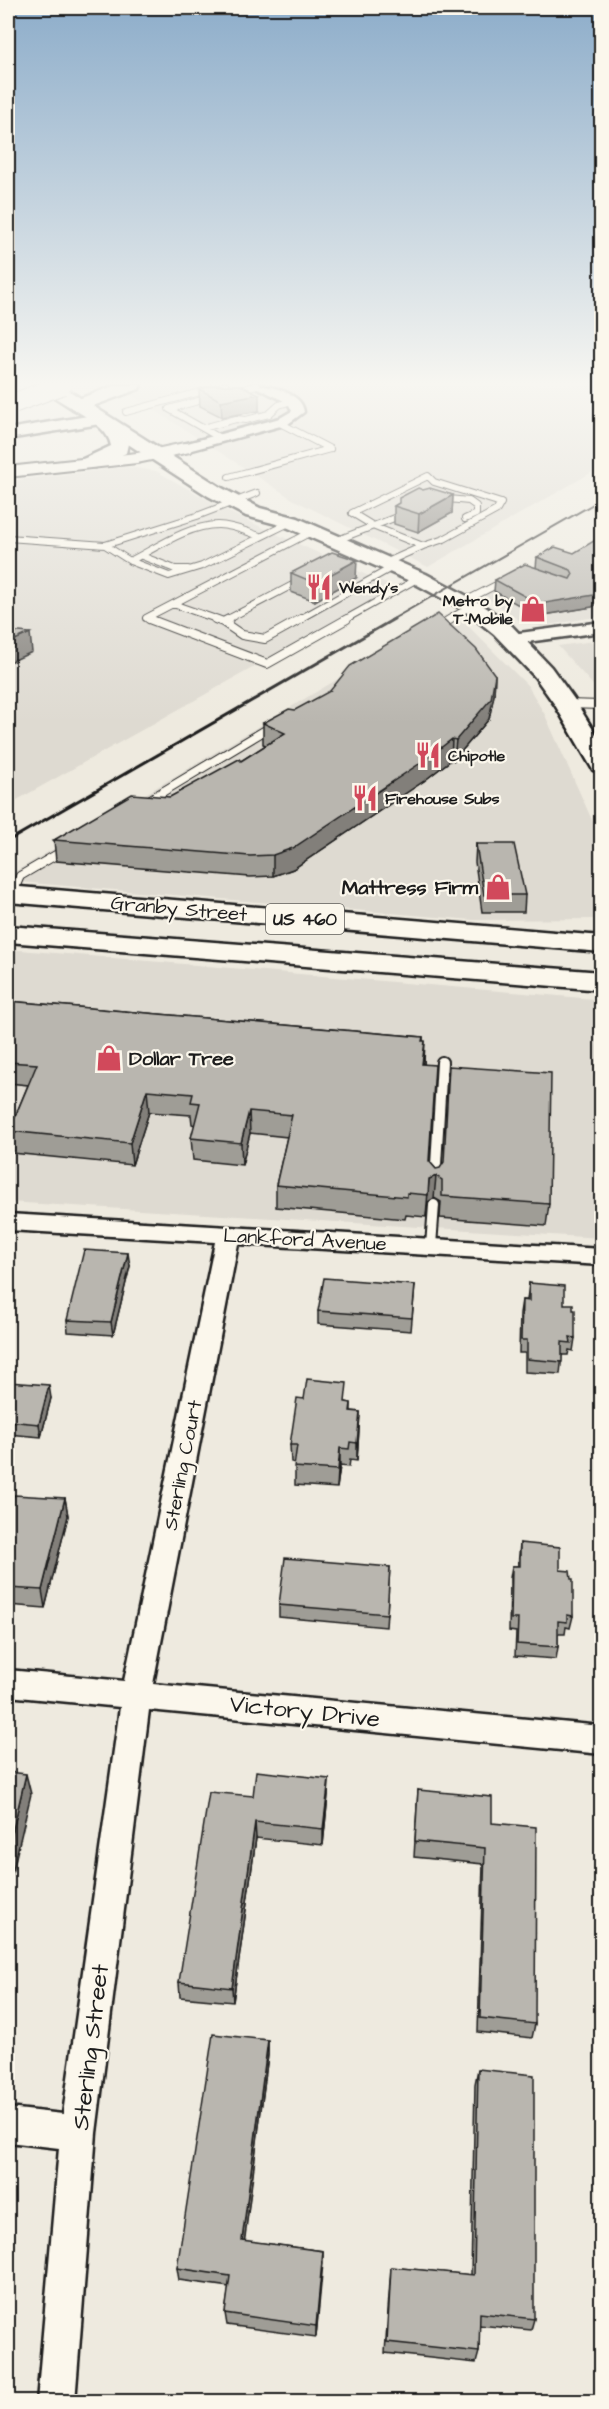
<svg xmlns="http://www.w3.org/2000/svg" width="609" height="2409" viewBox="0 0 609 2409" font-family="'Architects Daughter',sans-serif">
	<rect width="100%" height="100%" fill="#eeeadf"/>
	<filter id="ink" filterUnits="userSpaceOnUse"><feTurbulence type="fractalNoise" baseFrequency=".0167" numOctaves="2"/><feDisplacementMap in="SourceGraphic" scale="12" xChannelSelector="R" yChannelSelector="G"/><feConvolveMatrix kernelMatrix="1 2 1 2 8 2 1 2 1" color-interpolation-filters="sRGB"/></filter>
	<g filter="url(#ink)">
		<path fill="#dedad1" d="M150,385H601V467L428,567L294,500L128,393Z
			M128,467L156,471L235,515L395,588L8,805V481Z
			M525,563L601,585V616L542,626L523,623L478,591Z
			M445,615L465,623L528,686L545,715L596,829L602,858L601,875L596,919L473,920L8,881V876Z
			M601,640H602L601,694L558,646Z
			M8,949L594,999L602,1096L601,1238L8,1202Z"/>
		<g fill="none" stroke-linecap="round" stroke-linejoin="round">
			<g stroke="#1c1c1c" stroke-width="8">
				<path id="service-far2" d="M234,392L257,385
					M213,397L169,409L220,438
					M126,412L226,385
					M278,422L330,449
					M203,428L236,419L246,420L269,414L279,405L292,401
					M428,476L434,482L501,503L497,510L444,539L423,546L375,527L352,513Z
					M229,477L330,449
					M448,499L469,501L476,506V514L465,519
					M8,538L105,545L130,561L169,576L202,566L291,522
					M335,541L394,518
					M105,545L197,516L257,493
					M142,556L175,569H188
					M130,561C156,548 188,525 218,525C233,525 247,532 260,536
					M385,563L423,546
					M463,602L506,580
					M173,604L219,620
					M152,620L146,618L313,531
					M226,620L302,580
					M298,620L393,567
					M344,620L419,578
					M448,620L471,606"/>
			</g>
			<g stroke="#1c1c1c" stroke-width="10">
				<path id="service-far1" d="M149,619L267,664L347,619
					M215,619L223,622
					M229,619L223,622L242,635L265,639L301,619
					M435,629L451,619
					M566,704L602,705
					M144,803L274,725
					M8,904L20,876L66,849"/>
			</g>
			<g stroke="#1c1c1c" stroke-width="14">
				<path id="service" d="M435,1182L442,1062
					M431,1246L434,1205"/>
			</g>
			<g stroke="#1c1c1c" stroke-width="5">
				<path id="minor" d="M252,385C268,385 302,392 304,412L288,424L188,451H180V445L280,418L292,411L288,403Z
					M8,1214L602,1249V1265L238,1244L153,1684L602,1726V1754L149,1710L96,2133L75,2402H37L59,2148L8,2142V2108L63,2114L120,1707L8,1696V1670L124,1681L215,1242L8,1230Z"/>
			</g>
			<g stroke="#1c1c1c" stroke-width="5">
				<path id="tertiary" d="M602,622V632L512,644L506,643L503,639L506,635L512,634Z"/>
			</g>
			<g stroke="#1c1c1c" stroke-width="4">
				<path id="secondary" d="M184,443L190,444L193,448L190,452L137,463L8,477V467L137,453Z"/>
			</g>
			<g stroke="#1c1c1c" stroke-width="5">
				<path id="primary" d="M40,385H60L222,488L260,508L298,518L426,574L478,602L510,624L551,667L574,699L602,744V772L593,770L555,705L535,677L494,634L464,610L412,582L284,526L246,516L208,496L128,444L126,453L95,467H83L80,463L83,459L111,446C108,420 55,404 40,385Z
					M8,886L602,936V952L8,902Z
					M8,926L602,972V990L8,942Z"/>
			</g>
			<g stroke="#1c1c1c" stroke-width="5">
				<path id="motorway" d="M116,385H141L139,389L85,409H73L70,405L73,401Z
					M100,414L106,415L109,419L106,423L8,439V429Z"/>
			</g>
			<use href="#service-far2" stroke="#fbf7ec" stroke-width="6"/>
			<use href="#service-far1" stroke="#fbf7ec" stroke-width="8"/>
			<use href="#service" stroke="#fbf7ec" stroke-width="10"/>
			<use href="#minor" fill="#fbf7ec" fill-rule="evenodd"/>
			<use href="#tertiary" fill="#fbf7ec" fill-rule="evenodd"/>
			<use href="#secondary" fill="#fbf7ec" fill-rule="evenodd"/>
			<use href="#primary" fill="#fbf7ec" fill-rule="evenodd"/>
			<use href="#motorway" fill="#fbf7ec" fill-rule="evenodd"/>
			<path stroke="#1c1c1c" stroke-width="2" d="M391,620L602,499"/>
			<path stroke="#1c1c1c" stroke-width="3" d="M8,841L394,619"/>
			<g stroke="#1c1c1c" stroke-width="21" stroke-linecap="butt">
				<path id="motorway-bridge" d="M14,403L62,385"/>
			</g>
			<use href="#motorway-bridge" stroke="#fbf7ec" stroke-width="19"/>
		</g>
		<path fill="#9f9d96" stroke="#1c1c1c" stroke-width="1.5" d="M199,389L259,411L222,417L200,406Z
			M423,490L453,495L452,513L418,532L394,524V506Z
			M574,553L592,607L538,616L494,591L495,580L536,568L537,557Z
			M291,573L356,578L315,601L291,592Z
			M495,675L494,695L489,719L454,760H451L424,781L293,869L273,876L250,877L56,861L54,840L170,797L241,761L266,745L263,744V723Z
			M476,844L525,895L524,912H482L475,862Z
			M8,1001L423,1037L429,1161L436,1169L549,1204L546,1226L440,1218L441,1202L434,1198L428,1202L426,1217L406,1215L405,1219L276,1207V1185L287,1137L250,1133L242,1165L193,1160L191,1138L195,1125L192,1124L191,1115L149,1112L132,1165L12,1153L9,1131L28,1085L8,1083Z
			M130,1266L113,1335L68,1332L67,1320Z
			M529,1283L564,1304L575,1338L573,1351L569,1350L568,1355H562L560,1374L525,1372V1353H519L520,1313L522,1300H527Z
			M415,1285L411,1331L318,1324V1311Z
			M8,1382L51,1398L41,1437L8,1434Z
			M346,1402L351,1403V1411L360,1412L357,1461L350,1460L349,1467L340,1466L337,1488L295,1485V1463L291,1462L290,1445Z
			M65,1498L68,1516L45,1608L8,1605V1519Z
			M520,1543L560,1570L573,1616L570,1628L566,1627L565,1634H558V1647L556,1659L515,1656L516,1632L509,1631L510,1578L512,1566H518Z
			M390,1567L386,1627L279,1617V1605Z
			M329,1779L328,1795L323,1845L256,1838L233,2002L180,1997L179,1982L253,1796Z
			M418,1790L492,1823L535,2024L532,2038L478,2032L483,1864L414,1857Z
			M268,2040V2055L244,2241L323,2251L316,2337L227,2325L225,2313L229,2287L179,2280L177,2268Z
			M478,2069L534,2319L531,2330L479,2325V2352L476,2363L385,2353L391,2267L471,2275L475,2084Z"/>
		<path fill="#827f7a" stroke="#1c1c1c" stroke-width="1.5" d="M259,394V411L222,417L221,401Z
			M453,495L452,513L418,532L419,514Z
			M357,560L356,578L315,601V583Z
			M602,590V601L592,607L538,616L539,604Z
			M30,633L32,652L8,663V643Z
			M495,675L494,695L489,719L454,760L456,740Z
			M452,739L451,760L424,781L293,869L273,876V855Z
			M425,1041L424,1063L421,1086L422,1064Z
			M147,1090L149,1112L132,1165L130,1143Z
			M249,1111L250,1133L242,1165L241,1143Z
			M436,1176L434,1198L428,1202L426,1217L429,1179Z
			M128,1253L130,1266L113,1335L111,1322Z
			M49,1385L51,1398L41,1437L39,1424Z
			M360,1412L359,1429L357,1461V1443Z
			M340,1448V1466L337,1488L338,1470Z
			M65,1498L68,1516L45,1608L42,1590Z
			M26,1774L31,1794L8,1891V1851Z
			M329,1779L328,1795L323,1845V1829Z
			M255,1822L256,1838L233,2002L232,1988Z
			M268,2040V2055L243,2253L242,2240Z
			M323,2251V2263L316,2337V2326Z"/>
		<path fill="#b9b6af" stroke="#1c1c1c" stroke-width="1.5" d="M214,385H240L259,394L221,401L199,389Z
			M418,488L423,490L430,488L453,495L419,514L394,506L399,503V498Z
			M602,536V590L594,595L539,604L495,580L525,564L570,579L573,574L571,570L537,557L555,547L574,553Z
			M332,552L357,560L315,583L291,573Z
			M438,614L476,649L495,675L491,699L456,740L452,739L425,760L293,848L273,855L250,856L54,840L132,794L170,797L239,759L241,761L285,733L263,723L289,709L295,710L330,691L350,666Z
			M8,631L30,633L8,643Z
			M476,844H514L525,895H484Z
			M8,1001L423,1037L422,1041H425L422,1064L435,1065L429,1161L436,1169L440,1168L444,1162L449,1066L551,1073L549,1204L442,1196V1180L436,1176L429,1179L428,1195L407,1193V1197L276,1185L292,1115L249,1111L241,1143L191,1138L200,1103L191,1102L193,1094L147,1090L130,1143L9,1131L37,1064L8,1062Z
			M84,1250L128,1253L111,1322L67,1320Z
			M324,1278L415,1285L412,1318L318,1311Z
			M529,1283L564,1286V1304H573V1310H575V1338L570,1337L571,1343L562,1342V1362L527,1359V1340H521L522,1300L529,1301Z
			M307,1379L347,1383L345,1402L351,1403L350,1411L360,1412L357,1443L350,1442L349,1449L340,1448L338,1470L294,1467L297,1445H290L297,1398L304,1399Z
			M8,1382L49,1385L39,1424L8,1421Z
			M14,1495L65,1498L42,1590L8,1588V1519Z
			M520,1543L560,1547V1570L570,1571L571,1579H573V1616L567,1615V1622L558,1621V1647L517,1644L518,1619H511L512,1566H520Z
			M285,1558L390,1567L387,1614L279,1605Z
			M256,1771L329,1779L323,1829L255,1822L232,1988L179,1982L209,1792L253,1796Z
			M8,1772L26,1774L8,1851Z
			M418,1790L492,1797V1823L536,1827L535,2024L480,2018L485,1848L415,1841Z
			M213,2034L268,2040L242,2240L323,2251L316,2326L225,2313L230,2276L177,2268Z
			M478,2069L534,2075V2319L480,2313L479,2352L387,2342L391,2267L474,2275Z"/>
	</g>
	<linearGradient id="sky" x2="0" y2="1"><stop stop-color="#8dadca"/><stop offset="0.53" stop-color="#f7f6f1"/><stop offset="1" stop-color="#f7f6f1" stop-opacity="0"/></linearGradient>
	<rect width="609" height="723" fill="url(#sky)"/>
	<defs>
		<g id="restaurant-bare" transform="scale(2.07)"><path d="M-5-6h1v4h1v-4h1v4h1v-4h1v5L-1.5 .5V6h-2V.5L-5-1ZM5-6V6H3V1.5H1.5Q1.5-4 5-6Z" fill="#d1495b" stroke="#fbf7ec" stroke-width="2.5" paint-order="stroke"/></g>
		<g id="shop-bare" transform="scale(2.07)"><path d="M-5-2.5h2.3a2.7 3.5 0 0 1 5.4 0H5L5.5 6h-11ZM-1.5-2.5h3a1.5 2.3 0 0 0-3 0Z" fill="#d1495b" stroke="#fbf7ec" stroke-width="2.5" paint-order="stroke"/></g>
	</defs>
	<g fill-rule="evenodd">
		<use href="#restaurant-bare" x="319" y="587"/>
		<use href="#shop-bare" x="533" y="609"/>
		<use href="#restaurant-bare" x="428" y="755"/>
		<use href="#restaurant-bare" x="365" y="798"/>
		<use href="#shop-bare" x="498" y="887"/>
		<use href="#shop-bare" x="109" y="1058"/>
	</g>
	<g text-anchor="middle" stroke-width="4.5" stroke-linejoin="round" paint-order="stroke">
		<g font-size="16" font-weight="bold" fill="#1c1c1c" stroke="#fbf7ec" text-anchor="start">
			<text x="339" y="593">Wendy's</text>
			<text x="513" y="606" text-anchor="end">Metro by<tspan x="513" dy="18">T-Mobile</tspan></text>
			<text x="448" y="761">Chipotle</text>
			<text x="385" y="804">Firehouse Subs</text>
		</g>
		<rect fill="#fbf7ec" stroke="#5f5e5a" stroke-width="1.5" x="266" y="904" width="78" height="30" rx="4.5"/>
		<g font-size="18" font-weight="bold" fill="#1c1c1c">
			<text x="305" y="925">US 460</text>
		</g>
		<g font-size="20" font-weight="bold" fill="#1c1c1c" stroke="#fbf7ec" text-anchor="end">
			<text x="478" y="894">Mattress Firm</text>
			<text x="129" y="1065" text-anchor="start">Dollar Tree</text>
		</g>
		<g font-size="20" fill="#1c1c1c" stroke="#fbf7ec">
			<text transform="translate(179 908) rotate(5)" y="7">Granby Street</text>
			<text transform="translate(305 1239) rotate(3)" y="7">Lankford Avenue</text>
			<text transform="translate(182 1465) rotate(-79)" y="7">Sterling Court</text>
		</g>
		<g font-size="24" fill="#1c1c1c" stroke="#fbf7ec">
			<text transform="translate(305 1711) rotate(6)" y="8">Victory Drive</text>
			<text transform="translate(90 2047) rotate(-83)" y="8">Sterling Street</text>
		</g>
	</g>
	<rect width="609" height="2409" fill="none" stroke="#fbf7ec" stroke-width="30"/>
	<rect x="15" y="15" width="579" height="2379" fill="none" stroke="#1c1c1c" stroke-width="2" filter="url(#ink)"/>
</svg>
